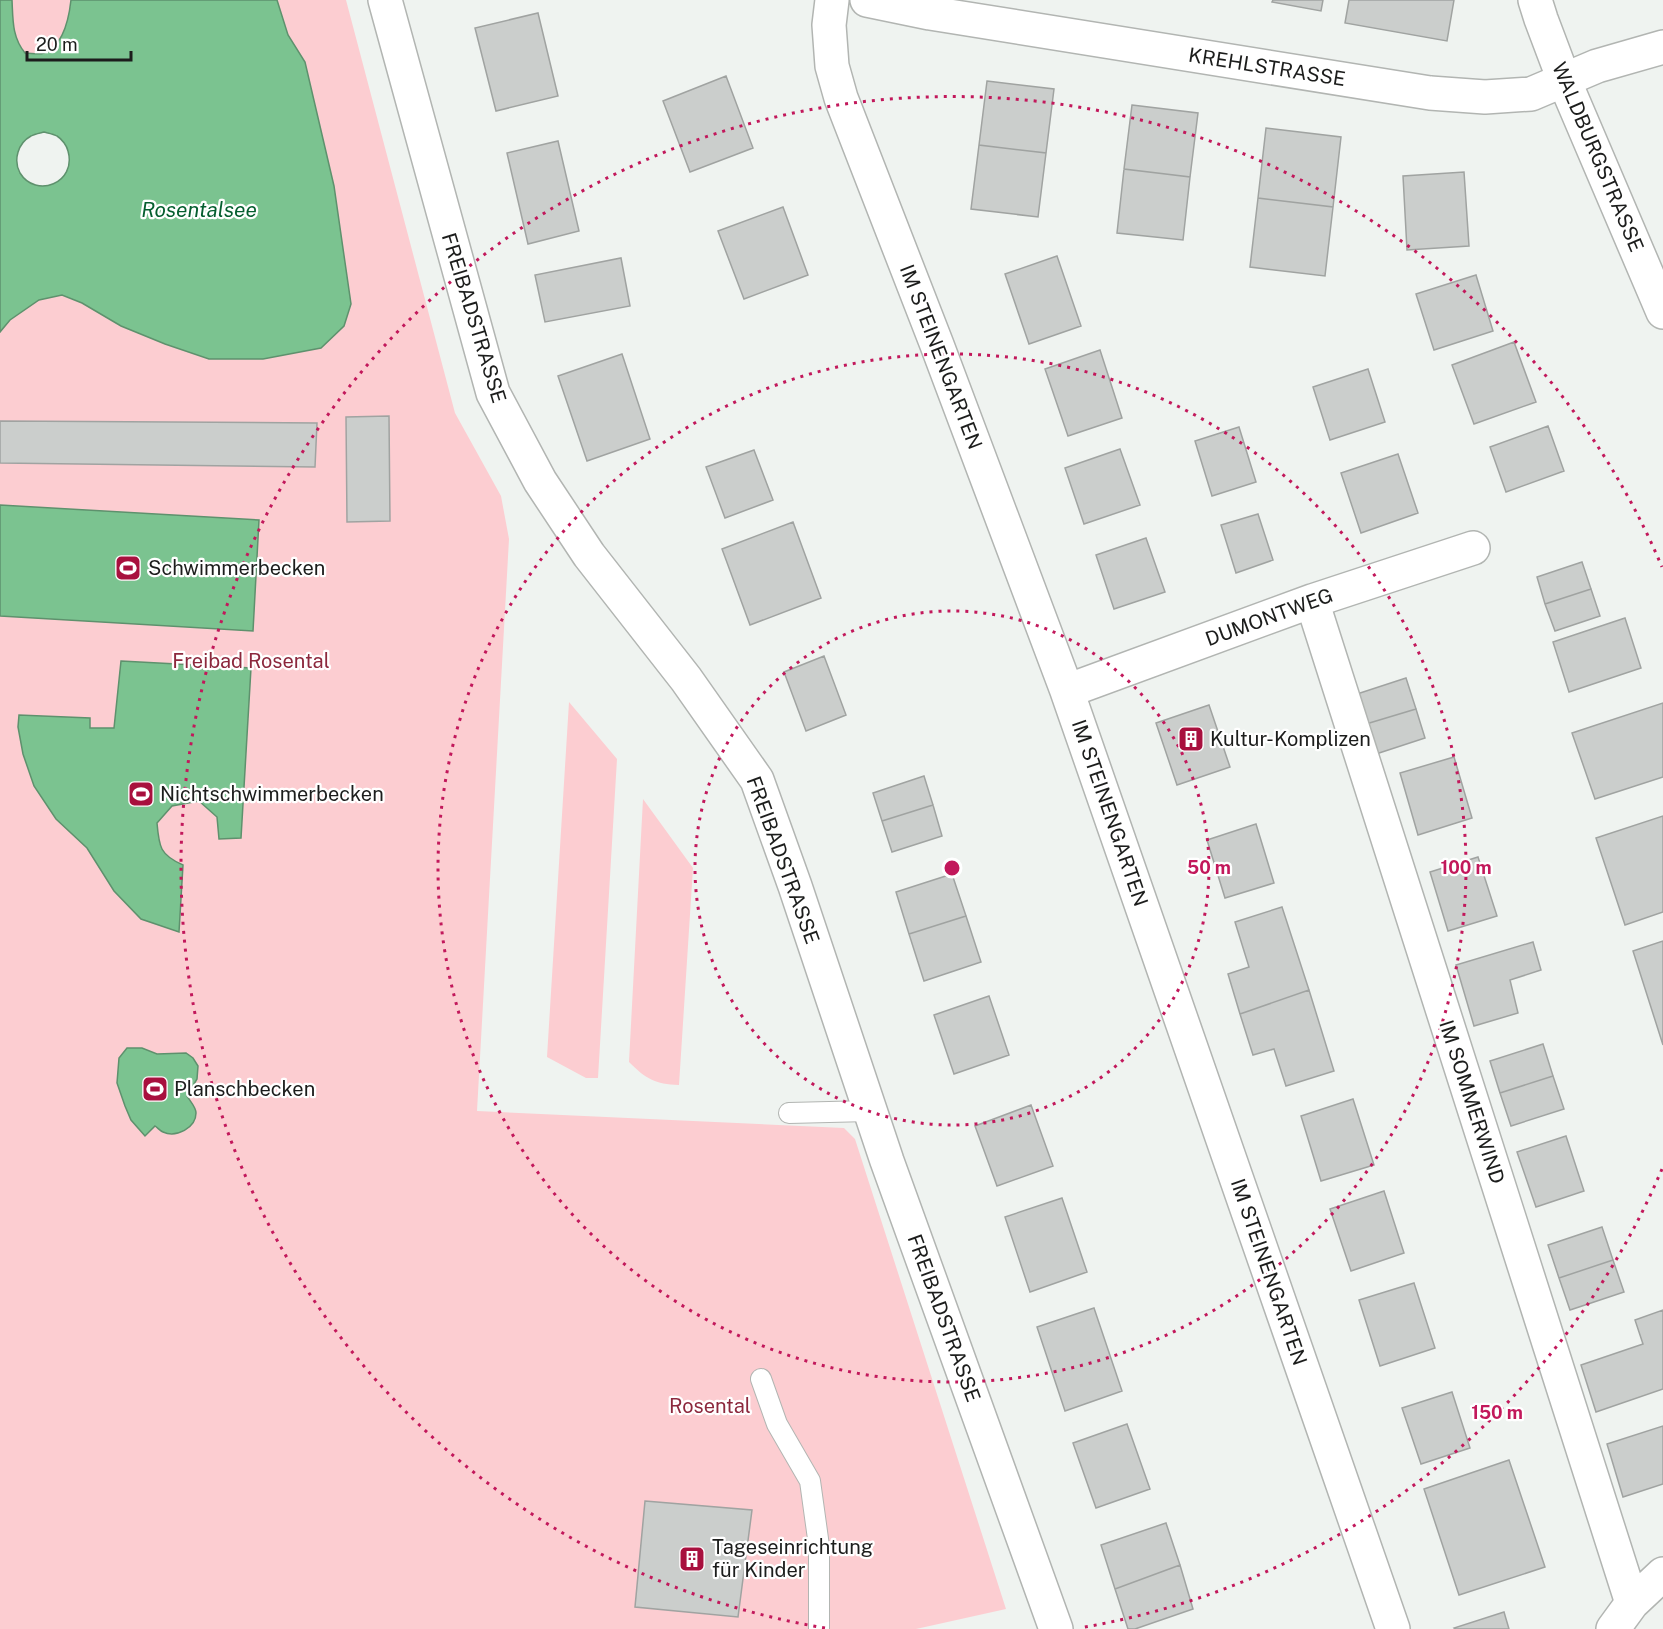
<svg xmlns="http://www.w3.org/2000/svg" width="1663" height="1629" viewBox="0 0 1663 1629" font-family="'Public Sans',sans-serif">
	<rect width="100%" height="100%" fill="#eff3f0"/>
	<path fill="#fccdd1" d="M12,0H71C69,18 63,46 44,53C39,55 31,53 25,53C12,37 13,20 12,0Z
		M277,0H346L455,413L501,496L509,539L477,1111L844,1128L855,1139L1006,1609L916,1629H0V332L10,320L39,300L62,295L82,303L121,326L165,344L209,359H263L321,348L344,326L351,304L334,187L305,62L288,35Z
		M569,702L617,759L598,1078H586L547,1057Z
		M643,799L693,868L679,1085C655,1084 646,1079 629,1062Z"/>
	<path fill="#7bc390" stroke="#5e916d" stroke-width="1.5" fill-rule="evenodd" d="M0,0H12C13,20 12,37 25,53C31,53 39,55 44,53C63,46 69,18 71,0H277L288,35L305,62L334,186L351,304L344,326L321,348L263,359H209L165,344L121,326L82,303L62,295L39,300L10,320L0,332ZM44,132C48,133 54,134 57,136C62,139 67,146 68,151C77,183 36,199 20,173C13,160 18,143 31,136C34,134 40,133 44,132Z
		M0,505L259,520L253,631L0,616Z
		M121,661L251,668L241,838L219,839L217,817L199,801L172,806L157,823C159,847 160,855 183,865L179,932L141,919L114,891L87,848L56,819L34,786L23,754L18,727L19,715L90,718V728H114Z
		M127,1048H142L157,1054L186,1053L193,1058L198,1066L197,1079L187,1096C190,1101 196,1107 196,1113C196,1128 176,1138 163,1132C160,1131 158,1128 155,1126L145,1136L131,1120L125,1106L117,1083L119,1058Z"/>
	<path fill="#cbcecc" stroke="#a0a3a1" stroke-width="1.5" d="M1273,0H1323L1321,11L1272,2Z
		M1349,0H1454L1447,41L1345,23Z
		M538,13L558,96L496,111L475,28Z
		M726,76L753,148L690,172L663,101Z
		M987,81L1054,89L1046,153L979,145Z
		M1132,105L1198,113L1190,177L1124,169Z
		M1266,128L1341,137L1333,207L1258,198Z
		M558,141L579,231L528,244L507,153Z
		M979,145L1046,153L1038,217L971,209Z
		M1124,169L1190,177L1183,240L1117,233Z
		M1464,172L1469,246L1407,250L1403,176Z
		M1258,198L1333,207L1325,276L1250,267Z
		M783,207L808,275L744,299L718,231Z
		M1057,256L1081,326L1029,344L1005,274Z
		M621,258L630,306L545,322L535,275Z
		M1476,275L1493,331L1434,350L1416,294Z
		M1514,342L1536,402L1474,424L1452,365Z
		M1100,350L1122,418L1068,436L1045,369Z
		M622,354L650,439L587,461L558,376Z
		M1368,369L1385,422L1330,440L1313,387Z
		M389,416L390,521L347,522L346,417Z
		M0,421L317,423L315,467L0,463Z
		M1548,426L1564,471L1506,492L1490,447Z
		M1239,427L1256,482L1212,496L1195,441Z
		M1120,449L1140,505L1084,524L1065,468Z
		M754,450L773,500L725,518L706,467Z
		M1398,454L1418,513L1361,533L1341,473Z
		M1258,514L1273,560L1236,573L1221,525Z
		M793,522L821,598L750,625L722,549Z
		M1146,538L1165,592L1114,609L1096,555Z
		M1582,562L1591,589L1545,604L1537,577Z
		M1591,589L1600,616L1555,631L1545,604Z
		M1625,618L1641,668L1569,692L1553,642Z
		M824,656L846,715L806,731L784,672Z
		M1406,678L1416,709L1366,724L1357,694Z
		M1663,703V777L1595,799L1572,733Z
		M1209,705L1230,767L1177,785L1156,723Z
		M1416,709L1425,738L1376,754L1366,724Z
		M1454,757L1472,818L1418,835L1400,773Z
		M924,776L933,805L882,821L873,793Z
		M933,805L942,836L892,852L882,821Z
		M1663,816V912L1625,925L1596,838Z
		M1256,824L1274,883L1225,898L1207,840Z
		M1478,857L1497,916L1448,931L1430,872Z
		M952,874L966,916L909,934L896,892Z
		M1282,907L1309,990L1240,1014L1228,974L1249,967L1235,922Z
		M966,916L981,962L924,981L909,934Z
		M1663,941V1045L1633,951Z
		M1533,942L1541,970L1510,980L1518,1013L1474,1026L1456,965Z
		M1309,990L1334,1071L1286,1086L1274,1049L1253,1055L1240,1014Z
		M989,996L1009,1055L954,1074L934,1015Z
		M1543,1044L1553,1076L1500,1093L1490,1061Z
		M1553,1076L1564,1109L1511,1126L1500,1093Z
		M1353,1099L1374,1165L1321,1181L1301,1116Z
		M1031,1105L1053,1166L997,1186L975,1126Z
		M1566,1136L1584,1191L1536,1207L1517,1152Z
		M1384,1191L1404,1253L1351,1271L1330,1209Z
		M1062,1198L1087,1272L1030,1292L1005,1217Z
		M1602,1227L1613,1260L1559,1278L1548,1245Z
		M1613,1260L1624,1292L1570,1310L1559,1278Z
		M1414,1283L1435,1348L1380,1366L1359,1300Z
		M1094,1308L1122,1391L1065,1411L1037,1327Z
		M1663,1310V1389L1596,1412L1581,1365L1643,1344L1635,1320Z
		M1452,1392L1470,1448L1421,1464L1402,1408Z
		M1127,1424L1150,1489L1096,1508L1073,1443Z
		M1663,1426V1484L1623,1497L1607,1444Z
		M1509,1460L1545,1567L1459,1595L1424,1489Z
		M645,1501L752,1510L738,1617L635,1607Z
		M1166,1523L1180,1565L1115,1589L1101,1545Z
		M1180,1565L1193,1609L1135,1629H1128L1115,1589Z
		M1504,1612L1509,1629H1455L1454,1628Z"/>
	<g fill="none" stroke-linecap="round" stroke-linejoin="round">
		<g stroke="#b2b5b2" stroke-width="22">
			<path id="service" d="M789,1113L869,1111
				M761,1379L777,1424L810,1481L819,1546V1629"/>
		</g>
		<g stroke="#b2b5b2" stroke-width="36">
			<path id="minor" d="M385,0L493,393L540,481L589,555L686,679L757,780L795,886L887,1161L1056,1629
				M832,0L829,25L832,66L841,98L937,345L1067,691L1393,1629
				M867,0L930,13L1430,93L1485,97L1531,94L1597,66L1663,47
				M1312,601L1632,1603
				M1067,691L1312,601L1473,548
				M1613,1629L1632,1603L1663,1574"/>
		</g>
		<g stroke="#b2b5b2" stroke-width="36">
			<path id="tertiary" d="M1535,0L1541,19L1564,80L1663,312"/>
		</g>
		<use href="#service" stroke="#fff" stroke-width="20"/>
		<use href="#minor" stroke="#fff" stroke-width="33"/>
		<use href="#tertiary" stroke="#fff" stroke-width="33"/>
	</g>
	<g fill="none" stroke="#c2185b" stroke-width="3" stroke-dasharray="3 6">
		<circle cx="952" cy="868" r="257"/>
		<circle cx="952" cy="868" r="514"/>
		<path d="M1662 1169A771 771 0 0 1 1079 1628M825 1628A771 771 0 1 1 1662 567"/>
	</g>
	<defs>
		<g id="stadium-square" transform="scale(1.35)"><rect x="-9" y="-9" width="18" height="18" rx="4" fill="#a8103e" stroke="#fff"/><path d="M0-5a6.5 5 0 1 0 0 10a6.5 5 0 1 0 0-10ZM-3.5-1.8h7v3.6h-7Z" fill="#fff"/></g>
		<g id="building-square" transform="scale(1.35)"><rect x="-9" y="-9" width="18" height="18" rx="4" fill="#a8103e" stroke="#fff"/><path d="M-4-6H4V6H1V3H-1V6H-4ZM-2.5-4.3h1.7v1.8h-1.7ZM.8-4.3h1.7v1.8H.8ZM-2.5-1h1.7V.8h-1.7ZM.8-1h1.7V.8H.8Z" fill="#fff"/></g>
	</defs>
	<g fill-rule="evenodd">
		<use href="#stadium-square" x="128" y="568"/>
		<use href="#building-square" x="1191" y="739"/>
		<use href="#stadium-square" x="141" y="794"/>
		<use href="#stadium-square" x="155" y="1089"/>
		<use href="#building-square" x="692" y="1559"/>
	</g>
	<g text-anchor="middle" stroke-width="4.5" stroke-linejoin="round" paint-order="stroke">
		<g font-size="20" fill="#1c1d1c" stroke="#fff">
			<text transform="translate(1267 67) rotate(9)" y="7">KREHLSTRASSE</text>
			<text transform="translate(1598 157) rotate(67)" y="7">WALDBURGSTRASSE</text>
			<text transform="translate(474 318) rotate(73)" y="7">FREIBADSTRASSE</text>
			<text transform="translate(941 357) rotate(69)" y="7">IM STEINENGARTEN</text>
			<text transform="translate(1269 617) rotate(-20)" y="7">DUMONTWEG</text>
			<text transform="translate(1110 813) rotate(71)" y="7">IM STEINENGARTEN</text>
			<text transform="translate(783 860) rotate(70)" y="7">FREIBADSTRASSE</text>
			<text transform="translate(1472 1102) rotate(72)" y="7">IM SOMMERWIND</text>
			<text transform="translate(1269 1272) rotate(71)" y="7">IM STEINENGARTEN</text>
			<text transform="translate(944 1318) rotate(70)" y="7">FREIBADSTRASSE</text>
		</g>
		<g font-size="20" fill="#1c1d1c" stroke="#fff" text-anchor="start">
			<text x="148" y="575">Schwimmerbecken</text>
			<text x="1210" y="746">Kultur-Komplizen</text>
			<text x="160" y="801">Nichtschwimmerbecken</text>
			<text x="174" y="1096">Planschbecken</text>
			<text x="712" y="1554">Tageseinrichtung<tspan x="712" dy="23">für Kinder</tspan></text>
		</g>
		<g font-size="20" fill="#8c283d" stroke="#fff">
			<text x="251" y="668">Freibad Rosental</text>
			<text x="710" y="1413">Rosental</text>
		</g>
		<g font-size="21" font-style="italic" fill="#055e2f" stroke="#fff">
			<text x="199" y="217">Rosentalsee</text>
		</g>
	</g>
	<circle cx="952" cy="868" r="9" fill="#c2185b" stroke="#fff" stroke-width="3"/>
	<g font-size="18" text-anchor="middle" font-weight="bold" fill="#c2185b" stroke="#fff" stroke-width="4.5" stroke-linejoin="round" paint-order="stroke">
		<text x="1209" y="874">50 m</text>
		<text x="1466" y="874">100 m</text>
		<text x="1497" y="1419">150 m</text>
	</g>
	<path d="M27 51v9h104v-9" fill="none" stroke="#1c1d1c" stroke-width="3"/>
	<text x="36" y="51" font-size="18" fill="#1c1d1c" stroke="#ffffff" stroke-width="4.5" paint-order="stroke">20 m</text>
</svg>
